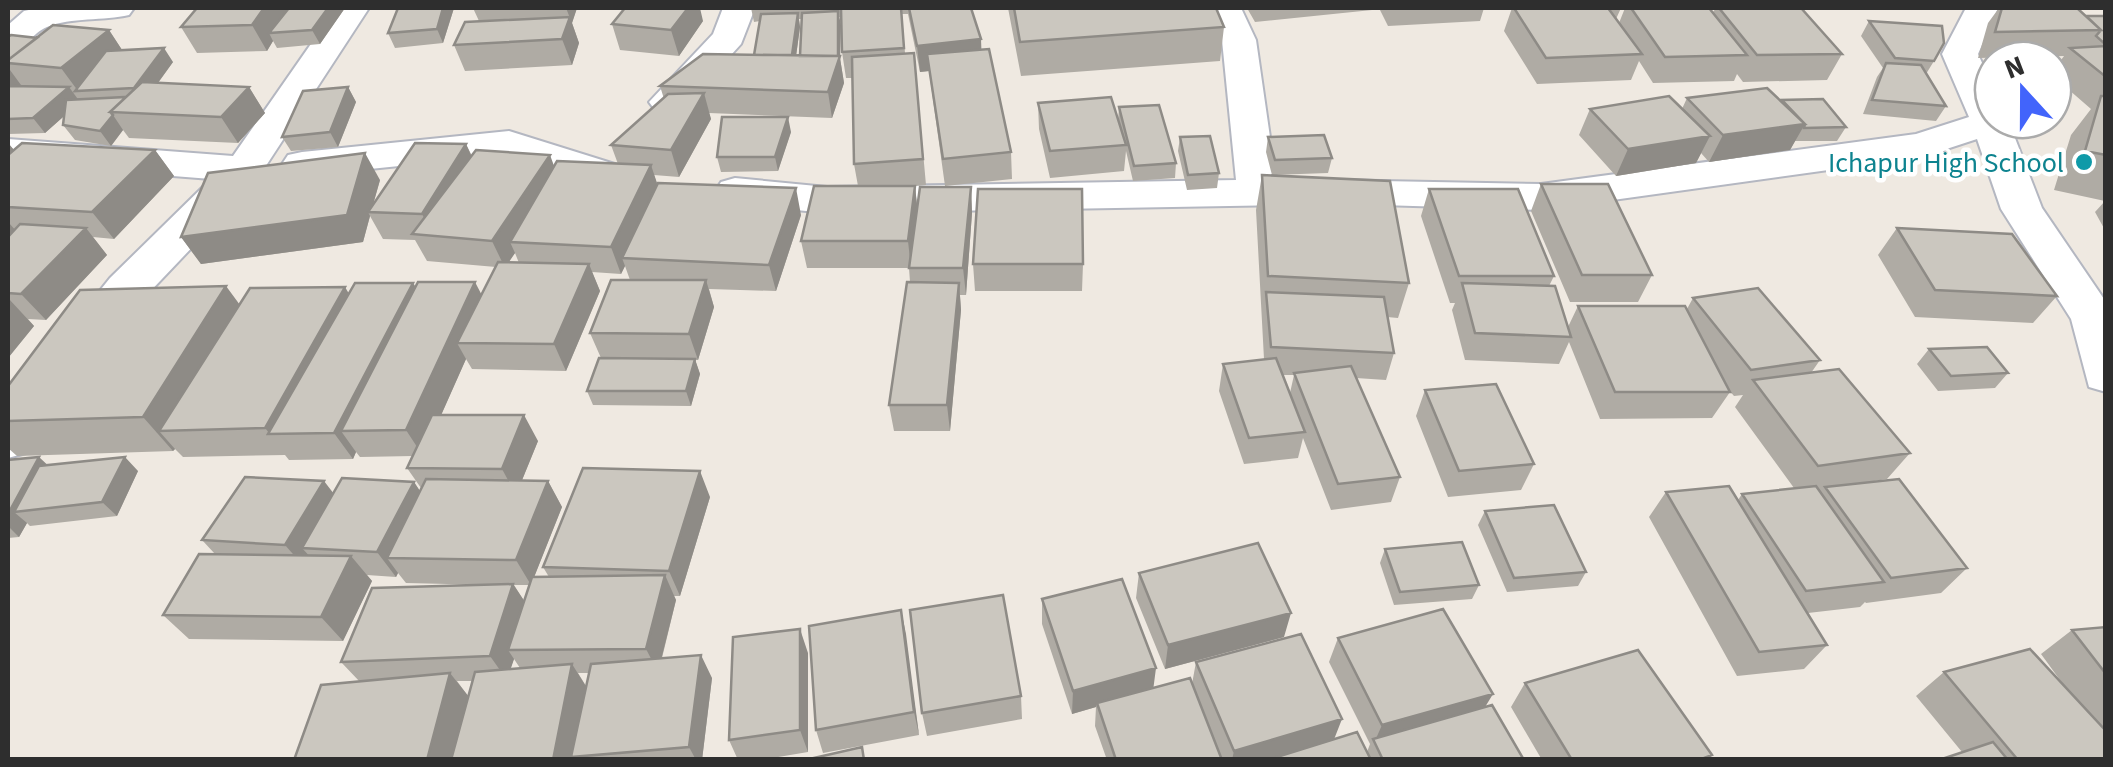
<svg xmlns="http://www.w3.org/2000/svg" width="2113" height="767" viewBox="0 0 2113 767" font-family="'Source Sans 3',sans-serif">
	<rect width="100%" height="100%" fill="#efe9e1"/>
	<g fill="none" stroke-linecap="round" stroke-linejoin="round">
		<g stroke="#b4b7c1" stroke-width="4">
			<path id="street" d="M38,8H134L129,15C104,21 71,17 47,27C32,33 26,49 8,53V25L24,11Z
				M336,8H369L258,178L142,300L26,453L8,458V405L110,278L211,179L8,163V139L233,156Z
				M723,8H755L741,44L681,110H655L649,102L713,34Z
				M1209,8H1241L1256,40L1276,179L1541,184L1916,134L1969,117L1942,54L1966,8H1998L1978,54L1993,87V120H2008L2042,208L2106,302V392L2089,387L2071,319L2001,209L1977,139L1922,157L1541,210L1349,204L827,213L735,204L721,200L715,191L721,182L735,178L827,187L1236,180L1222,40Z
				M509,131L637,171L643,180L637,189L623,193L506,155L302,176L288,173L282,164L288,155L302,152Z"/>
		</g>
		<use href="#street" fill="#fff" fill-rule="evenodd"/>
	</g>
	<path fill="#afaba4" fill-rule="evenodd" d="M345,8L320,44L277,48L273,41L267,51L197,53L181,27Z
		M454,8L443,43L395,48L388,33Z
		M473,8H577L572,23L579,43L572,65L465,71L454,45L479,21Z
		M751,8H971L981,49L1011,152L1012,179L945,186L929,71L920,72L908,14H902L905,53H914L926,185L915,186L917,207L971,187L972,213L966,295H960L961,310L950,431H894L889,405L910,282L909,268H807L801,241L858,186L854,164L853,78H846L842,52L841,17H839L840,58L844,83L832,118L709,113L711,119L679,177L654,175L657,184L801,215L776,291L709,289L714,307L698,360H695L700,374L691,406L593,405L587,391L601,358L590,333L630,280L625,266L621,274L592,272L600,291L566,371L472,369L466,359L441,415L538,441L522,480L548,481L562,507L534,577H549L543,567L710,497L680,596H674L676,600L662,658L712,678L702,760H294L360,682L341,662L488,585L406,583L398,573L396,577L367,575L372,581L343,641L189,639L163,615L215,554L202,540L334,493L414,482L420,491L421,488L407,468L413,456L360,457L356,452L353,459L289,460L285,455L183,457L175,449L173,451L17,456L8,448V386L239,305L349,294L413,283L416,287L482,295L496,267L427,261L415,240L383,239L370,216L363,242L201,264L181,237L380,180L373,204L466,144L472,156L554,166L618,164L611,145L664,99L660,86L754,55L760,21L754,22ZM799,19H802L800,56H796L800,27ZM515,253L519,263L508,262ZM514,585H530L524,601ZM514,659L520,668L510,669ZM578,673H589L586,686ZM457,681H473L468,696Z
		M1008,8H1216L1224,27L1220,61L1021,76Z
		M1247,8H1373L1372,10L1255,22Z
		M1379,8H1484L1480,21L1388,26Z
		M1512,8H1621L1616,19L1619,23L1625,8H1709L1713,12L1716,8H1801L1842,54L1827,80L1743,82L1737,74L1734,81L1653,83L1639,61L1631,80L1537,84L1504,31Z
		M1999,8H2077L2086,16H2106V232L2095,212L2105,201L2054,190L2071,135L2091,109L2053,76V71L2064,56L1978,58L1988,23Z
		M703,21L679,56L620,50L612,24Z
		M1869,21L1934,61L1926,74L1946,106L1936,121L1863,114L1877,77L1883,68L1861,36Z
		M109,30L122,50L173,62L158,83L249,87L265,113L238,143L129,138L123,130L111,146L75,140L63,125L64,116L45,133L8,134V37L37,38Z
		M348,87L356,102L338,147L291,151L282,137Z
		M1687,98L1781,101L1846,127L1837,141H1795L1790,150L1709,162L1701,153L1696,163L1616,176L1579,135L1590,109H1682Z
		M1038,103L1118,121L1119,107L1176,163L1175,178L1133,181L1126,151L1124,171L1050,178L1039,129Z
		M791,132L778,171L721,172L717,157Z
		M1180,137L1219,173L1217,188L1187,190L1178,151Z
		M1268,137L1332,158L1328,173L1272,175L1266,152Z
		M8,143L14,150H155L174,176L114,239L93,237L107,255L46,320L28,319L34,326L8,358Z
		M1262,175L1409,283L1398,318L1387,317L1394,353L1386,380L1356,378L1400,477L1391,502L1331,510L1303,438L1298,458L1244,464L1219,391L1223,364L1264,359L1256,210ZM1283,375H1294L1290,393Z
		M1541,184L1652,275L1638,302H1570L1531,211Z
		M1429,189L1554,276L1549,286L1568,327L1578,306L1687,309L1693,298L1820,360L1811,373L1910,453L1887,479L1862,483L1967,568L1941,593L1866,603L1865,602L1860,607L1808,613L1827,645L1804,669L1737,676L1649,517L1666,492L1738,500L1742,494L1794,488L1735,407L1743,395L1734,396L1728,389L1730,392L1712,418L1600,419L1569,342L1559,364L1465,360L1452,310L1455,303H1450L1421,216Z
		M1897,228L2057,296L2033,323L1915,317L1878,255Z
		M973,264H1083L1082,291H975Z
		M1929,349L2008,373L1995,388L1938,391L1917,364Z
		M1425,390L1534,464L1521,490L1448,497L1416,416Z
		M8,460L48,465L138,471L117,516L30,526L27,523L19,537L8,538Z
		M1485,511L1586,572L1578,586L1507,592L1478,525Z
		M1385,549L1479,585L1472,599L1394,605L1380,563Z
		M1139,573L1284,637L1165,669L1136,598Z
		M1042,599L1154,688L1192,684L1196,662L1334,739L1367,752L1370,744L1329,662L1338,638L1485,707L1524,760H1107L1095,726L1096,707L1072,714L1042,624Z
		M901,610L919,735L823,753L816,730Z
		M2106,627V760H1939L1962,752L1916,696L1944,672L2068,691L2041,654L2072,630Z
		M808,653V752L760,760H738L729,740Z
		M1525,683L1712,755L1708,760H1542L1511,707Z
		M1021,696L1022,719L927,736L922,713Z"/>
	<path fill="#8e8b86" d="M264,8H296L269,33L273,41L267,51L252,25Z
		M328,8H345L320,44L312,30Z
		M443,8H454L443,43L437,29Z
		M566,8H577L572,23L579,43L572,65L562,39L570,18Z
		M688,8H700L703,21L679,56L671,30Z
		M838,11L841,25L840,58L844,83L832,118L828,92Z
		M798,13L800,27L794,71L792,56Z
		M109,30L126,56L78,91L61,68Z
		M981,39L982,65L927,54L929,71L920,72L917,46Z
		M164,48L173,62L144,102L134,88Z
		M10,70L21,85L8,94V72Z
		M69,87L80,102L45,133L33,118Z
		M249,87L265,113L238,143L221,117Z
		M348,87L356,102L338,147L330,132Z
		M704,93L711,119L679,177L671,150Z
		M113,115L123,130L111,146L100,131Z
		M788,117L791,132L778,171L775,157Z
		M1805,124L1790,150L1709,162L1723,135Z
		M1710,136L1696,163L1616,176L1628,149Z
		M8,143L30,169L8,190Z
		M466,144L478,171L434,236L422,214Z
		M155,150L174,176L114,239L92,212Z
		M365,153L380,180L371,212H368L370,216L363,242L201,264L181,237Z
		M550,155L560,182L510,242L515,253L505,268L492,241Z
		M651,165L660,192L622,258L625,266L621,274L611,247Z
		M915,186L918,213L911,268L908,241Z
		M971,187L972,213L966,295L963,268Z
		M796,188L801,215L776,291L769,265Z
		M9,223L33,250L8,274V225Z
		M86,228L107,255L46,320L21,294Z
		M589,264L600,291L566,371L554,344Z
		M706,280L714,307L698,360L689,334Z
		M475,282L489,309L457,343L466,359L423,456L406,430Z
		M413,283L428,310L341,431L356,452L353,459L334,433Z
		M959,283L961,310L950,431L947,405Z
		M226,286L251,320L159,431L175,449L173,451L143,417Z
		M345,287L361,314L270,434L265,428Z
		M9,299L34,326L8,358V301Z
		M695,359L700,374L691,406L686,391Z
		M524,415L538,441L516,495L502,469Z
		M39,457L54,471L14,512L27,523L19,537L8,526V514Z
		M125,457L138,471L117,516L102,502Z
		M700,471L710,497L680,596L669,571Z
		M324,481L344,507L302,548L313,560L307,570L285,545Z
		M548,481L562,507L531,585L516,560Z
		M414,482L431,508L387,558L398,573L396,577L377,552Z
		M351,556L372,581L343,641L321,617Z
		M665,575L676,600L658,672L646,649Z
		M513,584L529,608L508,650L514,659L507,680L490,656Z
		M901,610L906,634L919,735L914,712Z
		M1291,613L1284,637L1165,669L1168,645Z
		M800,629L808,653V752L800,730Z
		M701,655L712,678L702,760H696L689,747Z
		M572,664L587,688L571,757L573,760H553Z
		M1156,668L1153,691L1097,703L1096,707L1072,714L1073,691Z
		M450,673L469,697L453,760H427Z
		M1493,694L1479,717L1374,743L1382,725Z
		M1342,719L1333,742L1273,760H1232L1234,751Z"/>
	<path fill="#cbc7bf" stroke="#8e8b86" stroke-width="2.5" d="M197,8H264L252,25L181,27Z
		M289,8H328L312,30L269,33Z
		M398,8H443L437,29L388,33Z
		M625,8H688L671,30L612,24Z
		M841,8H901L904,48L842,52Z
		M909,8H971L981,39L917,46Z
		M1014,8H1216L1224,27L1020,42Z
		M1514,8H1608L1642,54L1546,58Z
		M1631,8H1709L1747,55L1665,57Z
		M1719,8H1801L1842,54L1757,55Z
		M2002,8H2077L2101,30L1995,32Z
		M838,11V56H800L802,13Z
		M798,13L792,55H754L761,14Z
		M2086,16H2106V45L2096,36L2101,30Z
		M570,17L562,39L454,45L465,22Z
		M1869,21L1942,26L1944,43L1934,61L1895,58Z
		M53,25L109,30L61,68L8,63V60Z
		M11,35L37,38L8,60V37Z
		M2106,46V77L2070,48Z
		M164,48L134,88L75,91L106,51Z
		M989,49L1011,152L943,159L927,54Z
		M914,53L923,159L854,164L852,57Z
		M703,54L840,56L828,92L660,86Z
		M1886,63L1921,65L1946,106L1872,100Z
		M142,82L249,87L221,117L110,112Z
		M8,86L69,87L33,118L8,119Z
		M348,87L330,132L282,137L303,91Z
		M1767,88L1805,124L1723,135L1687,98Z
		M704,93L671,150L611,145L668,94Z
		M1669,96L1710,136L1628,149L1590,109Z
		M2101,96H2106V155L2085,151Z
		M126,97L110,112L113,115L100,131L63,125L66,100Z
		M1111,97L1126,145L1050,151L1038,103Z
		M1823,99L1846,127L1804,128L1805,124L1782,100Z
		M1159,105L1176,163L1134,166L1119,107Z
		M722,117H788L775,157H717Z
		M1324,135L1332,158L1275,160L1268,137Z
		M1210,136L1219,173L1188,175L1180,137Z
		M22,143L155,150L92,212L8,207V155Z
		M415,143L466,144L422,214L368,212Z
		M476,150L550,155L492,241L412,234Z
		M365,153L347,215L181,237L208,173Z
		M557,161L651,165L611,247L510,242Z
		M1262,175L1390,181L1409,283L1268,276Z
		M658,183L796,188L769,265L622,258Z
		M1541,184H1608L1652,275H1582Z
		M814,186H915L908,241H801Z
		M920,187H971L963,268H909Z
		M978,189H1082L1083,264H973Z
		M1429,189H1518L1554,276H1459Z
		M20,224L86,228L21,294L8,293V237Z
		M1897,228L2012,234L2057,296L1935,290Z
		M498,262L589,264L554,344L457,343Z
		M611,280H706L689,334L590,333Z
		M418,282H475L406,430L341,431Z
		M907,282L959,283L947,405H889Z
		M355,283H413L334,433L268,434Z
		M1462,283L1555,286L1571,337L1475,333Z
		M226,286L143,417L8,421V386L80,290Z
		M345,287L265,428L159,431L250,288Z
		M1758,288L1820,360L1751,370L1693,298Z
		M1266,292L1384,297L1394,353L1271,347Z
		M1578,306H1685L1730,392H1615Z
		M1987,347L2008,373L1951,376L1929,349Z
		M599,358L695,359L686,391H587Z
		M1276,358L1305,432L1249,438L1223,364Z
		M1351,366L1400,477L1338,484L1294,373Z
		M1839,369L1910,453L1818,466L1753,380Z
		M1496,384L1534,464L1459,471L1425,390Z
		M432,415H524L502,469L407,468Z
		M39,457L8,514V460Z
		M125,457L102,502L14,512L39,466Z
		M583,468L700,471L669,571L543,567Z
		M245,477L324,481L285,545L202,540Z
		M342,478L414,482L377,552L302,548Z
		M426,479L548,481L516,560L387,558Z
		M1899,479L1967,568L1891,578L1825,487Z
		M1729,486L1827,645L1759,652L1666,492Z
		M1816,486L1884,582L1806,591L1742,494Z
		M1554,505L1586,572L1514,578L1485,511Z
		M1462,542L1479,585L1400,592L1385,549Z
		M1258,543L1291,613L1168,645L1139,573Z
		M199,554L351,556L321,617L163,615Z
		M665,575L646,649L508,650L532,577Z
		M1122,579L1156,668L1073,691L1042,599Z
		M513,584L490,656L341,662L372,588Z
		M1003,595L1021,696L922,713L910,610Z
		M1443,609L1493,694L1382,725L1338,638Z
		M901,610L914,712L816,730L809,626Z
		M2106,627V674L2072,630Z
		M800,629V730L729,740L733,637Z
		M1301,634L1342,719L1234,751L1196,662Z
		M2030,649L2106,731V760H2018L1944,672Z
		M1638,650L1712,755L1699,760H1572L1525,683Z
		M701,655L689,747L571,757L591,664Z
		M572,664L553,760H451L475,672Z
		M450,673L427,760H294L321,685Z
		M1190,678L1222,760H1116L1097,703Z
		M1492,705L1524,760H1383L1373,739Z
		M1357,732L1371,760H1267Z
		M1993,742L2008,760H1939Z
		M862,747L864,760H805Z"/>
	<circle fill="#0f9aa8" stroke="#fff" stroke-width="4" cx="2084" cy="162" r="10"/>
	<g text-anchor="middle" stroke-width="9" stroke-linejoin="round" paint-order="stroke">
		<g font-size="28" fill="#0d838f" stroke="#fff" text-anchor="end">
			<text x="2064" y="172">Ichapur High School</text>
		</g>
	</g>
	<rect width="2113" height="767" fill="none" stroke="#2e2e2e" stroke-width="20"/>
	<g transform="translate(2023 90) rotate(339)"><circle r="48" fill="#ffffff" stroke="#ababab" stroke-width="2.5"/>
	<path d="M0-8L18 38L0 25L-18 38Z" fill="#4264fb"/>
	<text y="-15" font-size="28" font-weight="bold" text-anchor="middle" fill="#2e2e2e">N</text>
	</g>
</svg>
